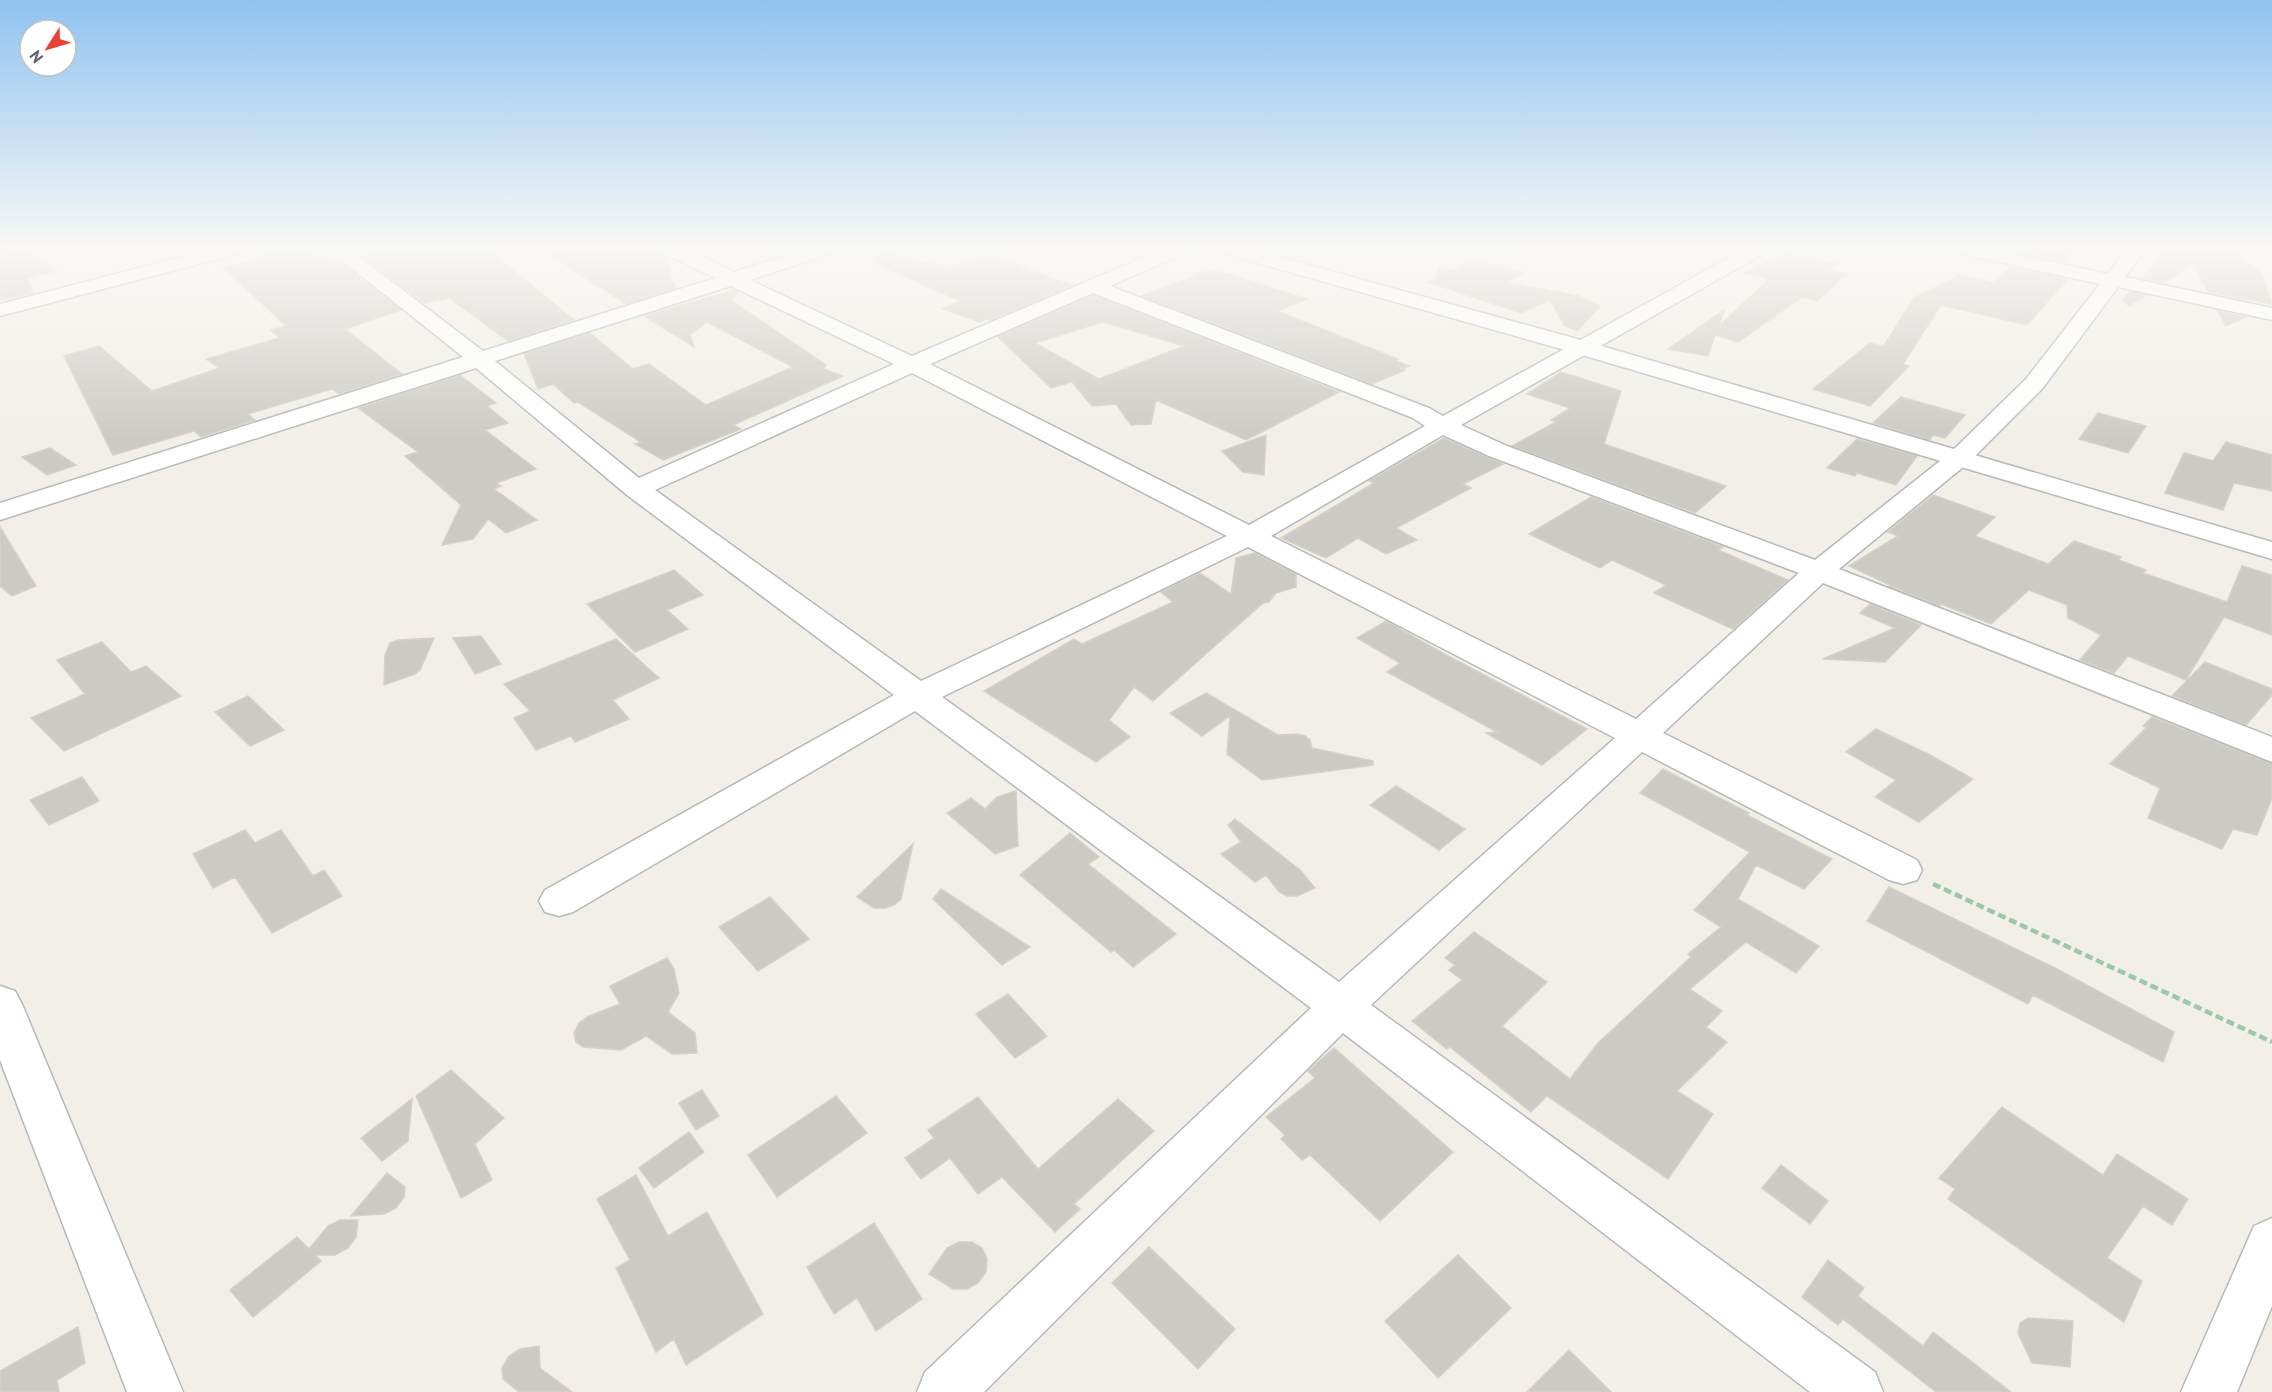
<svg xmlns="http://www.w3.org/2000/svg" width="2272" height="1392" viewBox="0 0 2272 1392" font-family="'PT Sans',sans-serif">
	<rect width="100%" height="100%" fill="#f1efe8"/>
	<path fill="#cccac5" stroke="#d6d1c6" stroke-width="1.5" fill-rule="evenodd" d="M0,246H13L17,256L26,253L57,271L27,278L33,293L0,300Z
		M357,246H484L574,320L508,341L449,298L424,303L372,264Z
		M536,246H652L656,252L667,257L672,283L674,282L676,288L626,304Z
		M2032,246H2079L2064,262L2024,254Z
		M2170,246H2253L2238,258L2260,270L2272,304L2208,292L2193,263L2164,283L2142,278Z
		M272,247L290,251L299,250L343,264L401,310L345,329L402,374L339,394L332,389L248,414L255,420L201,437L194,431L113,455L64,356L99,346L152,391L219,368L206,359L279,338L271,330L286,326L223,267L259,259L264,248Z
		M876,251L950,268L987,255L1072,285L989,321L988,318L980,322L943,309L960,301L873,262Z
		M1786,253L1837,264L1829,270L1847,274L1817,301L1802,297L1738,342L1715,335L1708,356L1668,349L1724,310L1719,326L1769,279L1744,273Z
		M1474,259L1524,273L1506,282L1579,296L1600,306L1577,331L1564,325L1550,300L1521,313L1427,282L1436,278L1439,268L1451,271Z
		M2010,267L2068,279L2027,325L1941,305L1903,364L1909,366L1870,406L1813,389L1870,343L1883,347L1914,298L1960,275L1993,283Z
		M1210,270L1230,274L1307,299L1277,311L1398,359L1396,361L1409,366L1402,369L1405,370L1372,384L1141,296Z
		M734,290L739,292L731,300L826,365L824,369L843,376L733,425L741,429L663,460L635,444L641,442L578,402L574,403L553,384L538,389L524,354L590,333L633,369L649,364L706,405L793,367L707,322L690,335L694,347L644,316Z
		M2130,292L2146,295L2129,306L2123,300Z
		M1093,295L1339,392L1246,440L1156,400L1151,424L1131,425L1116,404L1092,406L1072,382L1051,388L998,337ZM1103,322L1184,346L1099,379L1035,343Z
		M2218,311L2246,317L2226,326Z
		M1561,372L1621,391L1604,444L1726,486L1695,513L1512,446L1556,422L1551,420L1570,408L1527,394Z
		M460,375L496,403L487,406L508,423L485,430L536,469L496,483L501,486L494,489L537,520L506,533L488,519L473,539L442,545L461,505L405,456L418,452L358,408Z
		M1901,397L1965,415L1945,438L1933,435L1930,440L1873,423Z
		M2098,413L2146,426L2128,453L2079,439Z
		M1266,435L1264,475L1243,472L1222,451Z
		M1444,438L1503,464L1463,484L1471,488L1396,528L1417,540L1386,554L1358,538L1326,558L1281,538L1374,483L1369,481Z
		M1857,439L1917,456L1896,485L1857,473L1855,476L1827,468Z
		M2226,442L2272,455V491L2234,483L2223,510L2165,493L2184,453L2213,461Z
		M50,448L76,465L47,475L22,457Z
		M1933,495L1995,517L1975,536L2048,564L2074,541L2121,557L2119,560L2146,570L2143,573L2227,602L2242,566L2272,575V635L2224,617L2186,680L2128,656L2114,673L2080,660L2101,635L2068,618L2067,605L2029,590L1991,624L1941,604L1940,606L1889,586L1890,585L1849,566L1898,536L1888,532Z
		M1591,497L1723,547L1718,550L1788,580L1733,629L1654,593L1666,585L1612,560L1600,568L1529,534Z
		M0,527L36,586L12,596L0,586Z
		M1255,553L1296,574V587L1276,593L1269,602L1263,603L1153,701L1134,687L1109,720L1130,737L1096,762L984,691L1074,639L1082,644L1173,602L1161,592L1200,573L1231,594L1236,558Z
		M674,570L703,595L667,610L688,629L635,652L587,604Z
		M1870,604L1921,625L1885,662L1823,659L1895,628L1860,613Z
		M1386,621L1448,656L1587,729L1542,765L1486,733L1497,732L1387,672L1400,663L1357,638Z
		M481,636L501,664L475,674L453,638Z
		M434,638L420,670L415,674L384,685L385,655L390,643L398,640Z
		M616,639L659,678L613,700L629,719L575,742L571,736L536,750L514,718L530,711L504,684Z
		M102,642L131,672L146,666L181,696L64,751L31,718L85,694L57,660Z
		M2205,662L2272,689V695L2246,725L2172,696Z
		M1206,693L1278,735L1297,734L1305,736L1310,740L1312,748L1373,761V765L1262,780L1227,754L1230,716L1202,736L1170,713Z
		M248,696L284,730L250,746L215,712Z
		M2152,717L2272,764V798L2257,835L2233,829L2222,849L2148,818L2160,788L2110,764L2147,727L2143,726Z
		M1876,729L1930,755L1973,779L1919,822L1875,797L1896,780L1846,752Z
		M1663,769L1749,813L1747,815L1832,859L1804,889L1756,865L1738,899L1819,946L1796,973L1746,942L1690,989L1722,1011L1706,1027L1727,1042L1677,1091L1713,1114L1668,1179L1547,1096L1531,1112L1450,1047L1447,1049L1412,1021L1462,980L1449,970L1455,965L1445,958L1474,932L1547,982L1502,1026L1570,1079L1598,1043L1691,957L1688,954L1721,927L1694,910L1750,852L1640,793Z
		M82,777L99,801L49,825L30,800Z
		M1396,786L1465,829L1439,850L1370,805Z
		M1016,791L1018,846L995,854L947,813L971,798L985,809L997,797Z
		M1235,819L1300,870L1315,888L1297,896H1287L1279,892L1266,875L1255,882L1221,854L1241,842L1228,825Z
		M245,830L255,843L281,830L313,876L324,870L342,896L272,933L235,877L213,888L193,854Z
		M1070,833L1099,857L1088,864L1176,934L1133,967L1114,950L1111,952L1020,875Z
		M913,844L901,899L894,905L885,908H874L857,897Z
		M1889,887L2057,969L2174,1032L2163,1062L2033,995L2028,1004L1867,921Z
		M941,889L1030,947L1002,965L933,899Z
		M770,897L809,939L758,971L719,927Z
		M667,958L674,969L679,993L668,1012L695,1033L697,1053L672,1054L646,1036L621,1050L583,1047L576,1042L574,1033L579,1023L589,1016L620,1004L610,986Z
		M1008,994L1047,1036L1015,1058L976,1014Z
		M1334,1048L1453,1152L1380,1221L1310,1155L1302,1160L1281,1139L1285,1135L1266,1117L1315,1078L1308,1071Z
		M451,1070L504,1118L475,1144L492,1180L461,1198L416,1096Z
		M702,1090L719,1116L696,1130L679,1103Z
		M836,1096L867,1133L777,1197L748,1155Z
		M978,1097L1038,1169L1118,1099L1154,1131L1074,1204L1080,1209L1055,1232L1002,1177L978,1194L950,1158L921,1179L905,1158L934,1138L928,1130Z
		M412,1099L408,1141L382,1161L361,1138Z
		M2002,1107L2103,1175L2117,1154L2188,1199L2172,1225L2143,1206L2107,1258L2142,1281L2124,1322L1948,1199L1955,1189L1939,1178Z
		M689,1132L704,1152L654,1188L639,1168Z
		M1781,1165L1828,1201L1810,1224L1762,1188Z
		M387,1173L405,1187L404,1197L396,1208L384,1214L351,1216Z
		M636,1175L668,1236L707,1212L763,1314L686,1365L674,1339L656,1352L616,1268L630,1260L597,1199Z
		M340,1220H358L356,1237L348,1248L335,1255H315L321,1261L253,1317L230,1290L297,1237L309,1249L328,1226Z
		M874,1223L922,1299L876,1331L857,1298L834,1314L807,1267Z
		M959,1242H972L982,1248L987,1259L986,1272L978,1283L967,1289H953L929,1274L947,1248Z
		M1149,1247L1235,1329L1198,1369L1112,1283Z
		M1458,1255L1511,1308L1438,1378L1385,1321Z
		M1828,1260L1864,1288L1858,1296L1923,1346L1933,1332L2011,1392H1936L1843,1319L1838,1325L1802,1297Z
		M2028,1318L2073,1321L2070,1367L2032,1363L2018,1333L2020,1323Z
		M78,1327L85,1363L57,1380L59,1392H0V1371Z
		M539,1346L540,1368L572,1392H519L503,1379L502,1368L509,1356L520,1349Z
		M1569,1350L1611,1392H1527Z"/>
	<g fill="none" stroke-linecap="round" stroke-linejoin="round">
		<g stroke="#b5b8bc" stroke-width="3">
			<path id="street" d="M223,246H255L252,250L0,316V304Z
				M324,246H345L483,351L715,278L657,250L654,246H679L734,272L816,246H845L842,250L750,280L912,356L1170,246H1195L1192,250L1110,286L1429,408L1443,416L1750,246H1773L1770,250L1461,425L1507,446L1815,560L1950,453L2026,379L2100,284L1948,251L1942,250L1939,246H1976L2108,274L2129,246H2148L2125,277L2272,308V320L2118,287L2042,389L1968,463L1839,569L2272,737V762L1823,583L1663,733L1917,860L1922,870L1917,880L1903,884L1889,880L1642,752L1371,1005L1875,1372L1883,1392H1810L1343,1033L984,1392H917L925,1372L1311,1008L915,711L573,912L559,916L545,912L539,901L545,890L894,695L627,495L476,368L0,520V503L463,357ZM731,286L894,364L639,478L495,361ZM1093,293L1413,418L1425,426L1249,525L930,364ZM912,373L1227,536L921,681L655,490ZM1443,435L1489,456L1799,573L1636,719L1271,536ZM1248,547L1615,738L1339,982L942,697Z
				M0,986L15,991L22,1004L183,1392H127L0,1060Z
				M2272,1218V1306L2237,1392H2181L2254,1226Z"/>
		</g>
		<g stroke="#b6babf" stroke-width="3">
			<path id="secondary" d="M1209,246H1240L1588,342L2272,542V559L1572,352L1212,250Z"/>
		</g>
		<path stroke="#9cc7a9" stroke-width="4.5" stroke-dasharray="8 4" stroke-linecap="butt" d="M1933,884L2272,1042"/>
		<use href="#street" fill="#fff" fill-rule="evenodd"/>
		<use href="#secondary" fill="#fff" fill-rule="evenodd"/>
	</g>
	<linearGradient id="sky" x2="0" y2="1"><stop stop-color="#8fc3f1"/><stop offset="0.56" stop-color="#f9f8f5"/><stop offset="1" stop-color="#f9f8f5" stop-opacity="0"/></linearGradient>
	<rect width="2272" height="441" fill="url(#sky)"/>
	<g transform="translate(48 48) rotate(233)"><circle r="28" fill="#ffffff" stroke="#bfc1c3" stroke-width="1.5"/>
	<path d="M0-4.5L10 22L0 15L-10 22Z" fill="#ea4335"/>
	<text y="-9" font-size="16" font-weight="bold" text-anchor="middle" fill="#5f6368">N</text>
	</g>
</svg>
